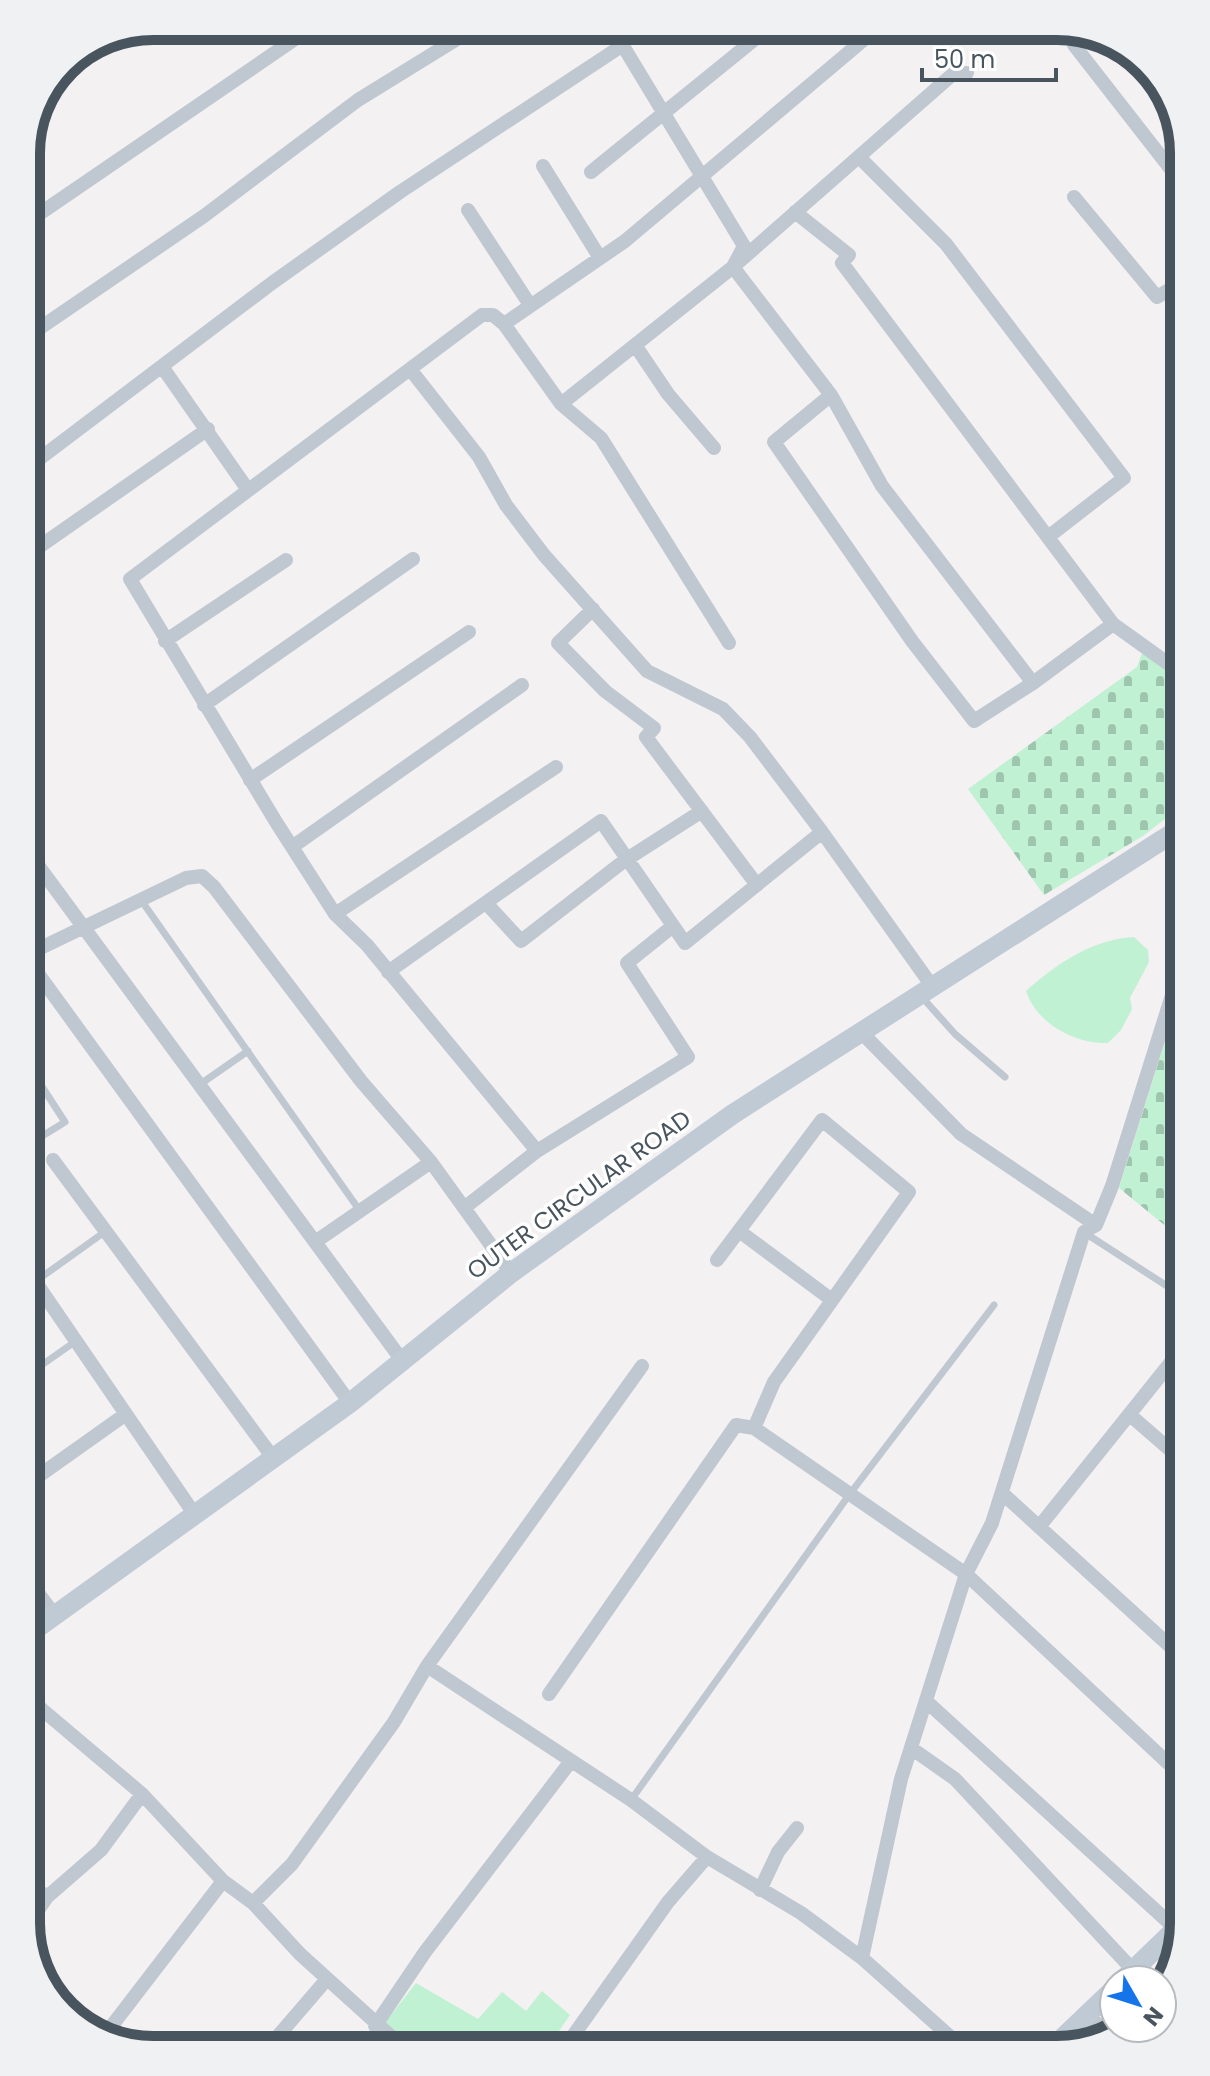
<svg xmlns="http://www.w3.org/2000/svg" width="1210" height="2076" viewBox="0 0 1210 2076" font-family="Poppins,sans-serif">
	<defs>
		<pattern id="cemetery-stones" width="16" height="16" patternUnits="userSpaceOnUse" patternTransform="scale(2)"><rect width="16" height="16" fill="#c0f1d2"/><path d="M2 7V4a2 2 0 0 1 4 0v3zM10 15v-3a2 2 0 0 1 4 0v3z" fill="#9ec6ae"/></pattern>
	</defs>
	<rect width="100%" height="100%" fill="#f3f1f1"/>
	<path fill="#c0f1d2" d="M1134,937L1148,950L1149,962L1130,998L1132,1009L1121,1030L1108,1043C1075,1044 1037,1024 1026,991C1056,964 1093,939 1134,937Z
		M416,1983L478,2019L502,1992L526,2011L542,1991L570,2015L546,2050H488L470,2037L460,2050H418L384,2024Z"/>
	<path fill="url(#cemetery-stones)" d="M1144,648L1184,677V804L1143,836L1044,895L968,789L1137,667Z
		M1184,981V1241L1119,1188Z"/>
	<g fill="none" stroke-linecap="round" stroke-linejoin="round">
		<path stroke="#bfc8d0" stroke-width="7" d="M141,900L360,1211
			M921,996L955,1034L1005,1077
			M199,1085L248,1051
			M26,1146L65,1122L26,1062
			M1085,1233L1184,1297
			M36,1281L106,1231
			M26,1376L76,1341
			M631,1800L849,1495L994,1305"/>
		<path stroke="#bfc8d0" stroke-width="14" d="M611,26L744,246L733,267L831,395L882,486L1033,683
			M1074,45L1184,186
			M859,157L946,244L1124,478L1048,537
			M543,166L600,258
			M591,172L771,26
			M1074,197L1157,297L1184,281
			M468,210L530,305
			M795,212L849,255L842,263L1113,624L1184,675
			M26,223L314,26
			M504,324L625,241L880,26
			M37,330L204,216L358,100L478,26
			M635,345L668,394L714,448
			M163,368L248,490
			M410,369L479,457L506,505L544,555L647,671L723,709L750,737L822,832
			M831,395L774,442L912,641L974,721L1033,683L1113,624
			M561,404L601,438L729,643
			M26,469L272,283L400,192L623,45
			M26,556L208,429
			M593,609L558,643L605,691L654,728L646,737L757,885
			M165,641L286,560
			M204,705L413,559
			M250,780L469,632
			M292,847L522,685
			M26,849L404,1363
			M486,903L521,941L624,861L702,811
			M335,914L556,767
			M26,955L186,878L202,876L214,887L361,1081L431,1162L511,1273
			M26,957L350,1403
			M388,972L601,821L685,943L822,832L932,986
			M861,1032L961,1134L1096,1225
			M537,1151L367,945L335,914L276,822L130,579L482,315H493L504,324L561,404L733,267L953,74L967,73
			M53,1160L274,1459
			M464,1208L537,1151L688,1057L627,963L673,926
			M739,1231L832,1300
			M315,1242L431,1162
			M717,1260L822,1120L909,1192L774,1382L754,1428
			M26,1268L195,1515
			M1130,1415L1184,1462
			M26,1485L126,1414
			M1002,1493L1184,1659
			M1039,1527L1184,1346
			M26,1577L56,1617
			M427,1666L631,1800L707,1857L801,1913L862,1958L965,2050
			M549,1694L736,1425L754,1428L966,1574L1184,1778
			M26,1696L142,1794L223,1881L253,1903L300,1954L406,2050
			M926,1701L1176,1929
			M911,1748L955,1779L1133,1970
			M26,1881L47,1897
			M760,1890L778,1852L797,1828
			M253,1903L292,1864L394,1722L427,1666L642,1366
			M27,1926L47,1897L101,1850L142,1794
			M862,1958L901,1779L966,1574L992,1523L1084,1232L1096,1225L1112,1186L1184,957
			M1083,2018L1118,2032
			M375,2026L425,1952L571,1761
			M104,2036L223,1881
			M266,2050L327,1979
			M563,2050L668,1902L707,1857"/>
		<path stroke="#bfcad5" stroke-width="20" d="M26,1636L350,1403L511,1273L733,1114L1184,826
			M1123,1980L1184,1921
			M1050,2050L1114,1989"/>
	</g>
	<g text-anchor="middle" stroke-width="7" stroke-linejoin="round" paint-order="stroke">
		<g font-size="24" fill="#48555f" stroke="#fff">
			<text transform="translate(579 1195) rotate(-36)" y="8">OUTER CIRCULAR ROAD</text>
		</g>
	</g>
	<path d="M0 0H1210V2076H0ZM153 40H1057A113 113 0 0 1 1170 153V1923A113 113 0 0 1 1057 2036H153A113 113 0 0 1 40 1923V153A113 113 0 0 1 153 40Z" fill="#f0f1f2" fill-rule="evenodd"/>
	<path fill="none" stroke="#48555f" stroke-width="10" d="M153 40H1057A113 113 0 0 1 1170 153V1923A113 113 0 0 1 1057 2036H153A113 113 0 0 1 40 1923V153A113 113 0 0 1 153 40Z"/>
	<g transform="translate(1138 2004) rotate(129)"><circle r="38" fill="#ffffff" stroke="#b6bbbf" stroke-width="2"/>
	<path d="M0-6L14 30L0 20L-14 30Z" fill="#1574e9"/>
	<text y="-12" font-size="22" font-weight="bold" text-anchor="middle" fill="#48555f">N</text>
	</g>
	<path d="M922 68v12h134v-12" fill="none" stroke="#48555f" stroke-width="4"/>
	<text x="934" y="68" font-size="24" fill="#48555f" stroke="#ffffff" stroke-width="6" paint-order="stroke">50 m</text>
</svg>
